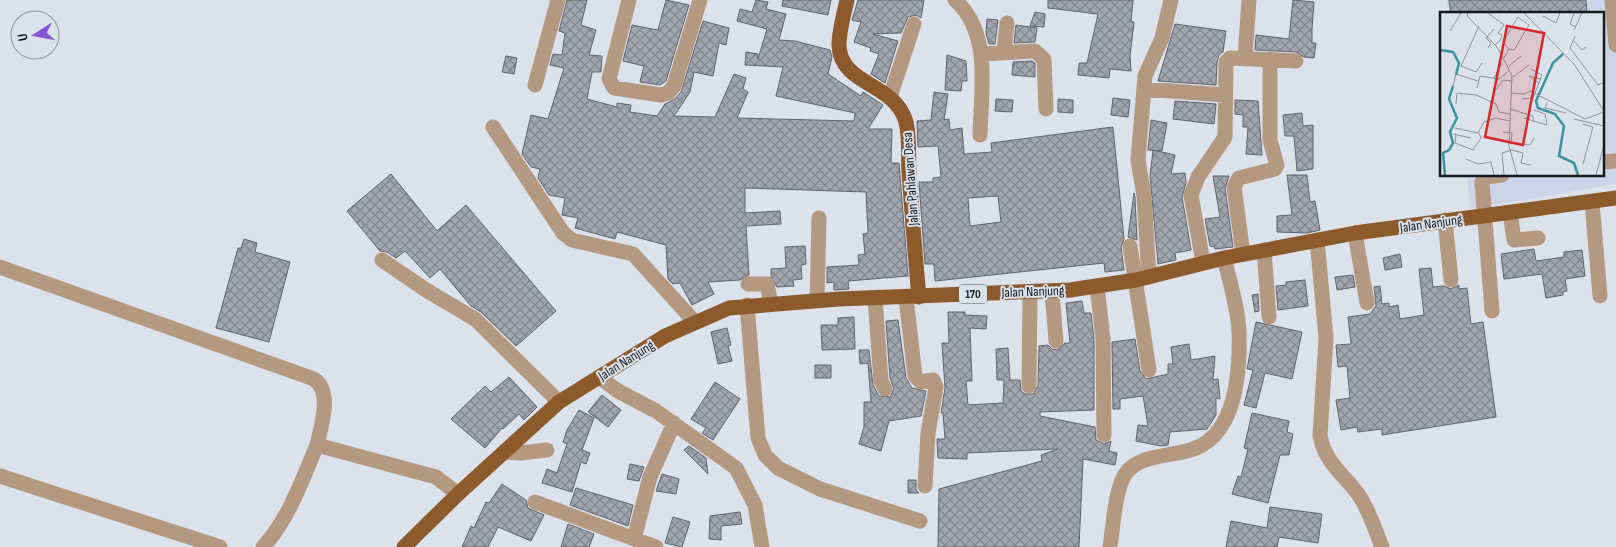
<svg xmlns="http://www.w3.org/2000/svg" width="1616" height="547" viewBox="0 0 1616 547" font-family="'Sofia Sans Condensed',sans-serif">
	<defs>
		<pattern id="building-cross-hatch" width="8" height="8" patternUnits="userSpaceOnUse" patternTransform="scale(1.25)"><rect width="8" height="8" fill="#a0a5af"/><path d="M0 0l8 8M0 8l8-8" fill="none" stroke="#81868e"/></pattern>
	</defs>
	<rect width="100%" height="100%" fill="#dce2ec"/>
	<path fill="#ccd5e7" d="M1447,0H1616V184L1470,209L1467,175H1602V14H1448Z"/>
	<path fill="url(#building-cross-hatch)" stroke="#5e636c" fill-rule="evenodd" d="M567,0H587L581,25L596,30L589,55L602,56L601,72H592L587,99L617,107V103L631,105L630,112L657,116L665,104L675,99L681,92L703,21L729,28L726,45L719,43L713,76L694,72L690,92L674,116L715,117L734,74L746,78L743,89L748,92L737,118L854,121L855,113L776,96L783,67L745,65L746,52L758,54V59L767,29L737,21L740,9L752,12L756,0L768,2L766,9L786,14L779,40L795,41L830,50L832,57L828,74L861,96L863,92L883,105L868,129H892L891,163H899L908,276L848,281L849,289L834,290V282L827,283V267L859,265L858,255L865,254L863,234L868,233L866,192L745,188V213L780,211L781,224L746,226L749,275L740,280L708,282L714,294L692,305L680,283L673,284L668,279L666,245L617,232L615,239L575,228L578,218L562,215L565,198L549,195L538,178L540,169L531,167L522,154L531,115L548,119L564,68L550,65L553,54L562,55L565,33L559,31Z
		M666,0L689,5L666,81L660,85L640,82L644,66L623,61L632,25L658,30Z
		M783,0H831L828,15L782,6Z
		M858,0H924L921,18L916,15L908,17L901,33L873,34L898,41L885,83L871,74L879,54L870,51L871,48L854,42L861,22L852,20Z
		M1048,0H1133L1131,22H1134L1130,56L1131,71L1110,69L1109,78L1078,75L1079,63H1087L1098,14L1048,8Z
		M1293,0L1314,2L1312,29V43H1316L1314,58L1304,57L1296,52L1255,50L1256,35L1289,39Z
		M1449,0H1586L1587,14H1451Z
		M1035,12L1045,14L1044,27L1030,26Z
		M987,19L998,20L995,44H989L986,33Z
		M1175,24L1226,31L1223,52L1219,55L1217,62L1216,85L1158,81Z
		M1016,25L1037,28L1035,42L1014,43Z
		M947,55L966,61L967,81H962L961,91L945,90Z
		M506,56L517,58L514,74L502,72Z
		M1032,61L1035,63V77L1012,75L1013,62Z
		M934,92L948,94L944,120L949,119L950,130L962,128L964,154L992,152L991,143L1113,127L1124,239L1121,247L1124,270L1105,272L1104,263L935,281L934,264H925L919,182H933V178L941,177L938,146L918,147L917,121L931,120ZM998,196L1001,222L970,226L968,198Z
		M1113,98L1130,100L1128,117L1111,115Z
		M996,99L1013,100L1012,112L995,111Z
		M1058,99L1073,100V113L1058,112Z
		M1235,100L1258,101L1262,155L1246,154L1248,127H1243V115L1235,114Z
		M1175,101L1216,104L1214,124L1173,119Z
		M1302,113L1303,126L1313,125V169L1297,171L1294,136H1285L1283,115Z
		M1151,120L1167,123L1162,151L1148,150Z
		M1153,150L1175,155L1171,174L1185,173L1186,183L1182,197L1191,250L1175,253L1176,260L1158,264L1150,176Z
		M391,174L437,231L466,205L556,311L516,346L481,312L471,306L440,269L430,278L405,251L396,258L387,252L380,251L347,211Z
		M1287,175H1307L1310,202L1315,201L1320,230L1307,233L1277,232V216L1292,215Z
		M1213,176H1229L1225,188L1233,247L1215,249V247L1210,246L1205,219L1220,217Z
		M1134,193L1135,197L1137,240L1128,237Z
		M244,239L257,243L255,252L290,262L269,342L216,328L238,248H241Z
		M805,246L806,264L801,265L802,279L793,280L794,286L777,287L771,276V269L786,268L785,247Z
		M1534,249L1536,261L1564,257V252L1582,250L1585,276L1565,279L1567,291L1563,292V295L1546,298L1542,274L1504,279L1501,254Z
		M1400,254L1402,267L1385,270L1383,258Z
		M1431,268L1433,287L1444,286L1451,289L1459,285V289L1467,288L1471,324L1483,322L1496,417L1382,435V429L1358,432L1357,427L1341,430L1336,400L1350,398L1347,366L1338,367L1336,345L1351,344L1348,317L1370,314L1376,306L1374,287L1380,286L1382,304L1389,303V307L1398,305L1400,319L1424,315L1419,269Z
		M1353,275L1355,287L1337,290L1335,277Z
		M1305,280L1308,306L1278,310L1276,286L1286,285V282Z
		M1258,294L1259,311L1255,312L1252,295Z
		M1082,301L1084,313H1091L1094,340V410L1040,412V416L1095,427L1096,440L1104,444L1111,441L1109,451L1117,453L1115,465L1083,459L1079,547H938L939,489L1042,461L1041,455L1058,449L967,453V459L938,458L937,439H945L943,413H941L945,388L942,343H949L948,312H965V315L987,316L986,329L970,328L972,381H966L968,405L1003,403L1004,380H997L996,349L1008,348L1010,380H1020L1021,391L1025,394H1033L1038,386L1039,346L1048,345L1052,349L1057,350L1065,343H1070L1066,303Z
		M854,317L855,349L822,350L821,325H838V318Z
		M898,320L906,378L912,388L926,391L921,416L889,421L881,451L859,444L864,427V402H871L868,363L860,364L859,350H869L873,385L879,396L890,397L894,389L890,378L886,321Z
		M1256,322L1302,332L1292,379L1265,373L1256,408L1244,405L1253,370L1247,369Z
		M727,328L731,345L728,346L732,361L718,364L711,332Z
		M1135,339L1140,371L1146,379L1168,374V364H1173L1171,347L1189,344L1191,360L1215,356L1213,380L1218,379L1220,399L1216,398V415L1207,429L1170,432L1168,445L1161,446L1136,441L1138,425L1148,426L1143,396L1120,399V409H1113L1112,342Z
		M815,365H831V378H815Z
		M509,377L537,407L524,420L519,414L503,429L502,428L485,448L451,419L485,386L491,392Z
		M715,382L740,399L713,440L702,433L706,428L691,419Z
		M602,395L621,410L608,427L588,412Z
		M579,410L594,418L582,450L590,453L586,464L581,462L572,492L542,483L547,469L557,473L567,444L563,442L567,430Z
		M1252,413L1289,421L1287,432L1293,434L1289,455H1280L1268,503L1232,494L1238,476L1241,477L1248,449L1244,448Z
		M689,446L706,458L708,474L684,450Z
		M630,464L644,467L639,481L627,479Z
		M662,474L679,479L676,494L656,491Z
		M908,480H916V490L919,493H908Z
		M502,484L526,500L528,508L544,515L531,541L498,527L488,547H462L471,526L474,528L486,502L489,503Z
		M576,488L633,505L628,526L570,505Z
		M1270,507L1322,514L1318,543L1279,537L1277,547H1226L1231,521L1267,528Z
		M740,512L742,524L721,526V540L709,539L710,516Z
		M673,517L690,522L682,547L665,543Z
		M568,524L594,534L589,547H561Z"/>
	<g fill="none" stroke-linecap="round" stroke-linejoin="round">
		<path stroke="#b59880" stroke-width="15" d="M629,0L609,79L614,88L661,95L668,93L674,86L700,0
			M955,0C992,33 981,91 980,135
			M1612,0L1616,45
			M1004,52L1007,23
			M982,54L1035,51L1044,59L1046,109
			M1245,57L1249,0
			M535,85L558,0
			M1144,89L1225,95
			M890,97L914,24
			M493,127L563,233L572,240L633,254L694,321
			M1602,162L1616,161
			M1592,202L1600,296
			M1510,212L1514,240L1538,238
			M1445,220L1451,280
			M1355,233L1367,303
			M1317,240L1326,338L1320,436C1325,462 1343,474 1358,494C1369,509 1375,530 1382,547
			M1130,246L1149,370
			M1264,250L1269,317
			M1243,254L1234,187L1239,178L1275,169L1277,165L1270,140V59
			M382,260L426,290L475,319L559,402
			M1203,262L1191,195L1198,177L1225,137L1226,62L1230,58L1296,61
			M0,267L314,379C333,392 321,426 317,445
			M1149,277L1144,196L1138,160L1145,76L1162,38L1171,0
			M748,284H767L771,303
			M1097,286L1103,339L1104,435
			M1052,292L1056,341
			M875,298L881,381L885,389
			M906,298L915,376L921,382L933,380L936,387L928,433L925,486
			M817,300L819,218
			M747,305L758,438L765,455L778,468L820,489L920,521
			M1492,311L1482,182L1486,177L1502,175
			M599,377L618,391L656,411L736,468L755,505L762,547
			M1029,386L1030,292
			M504,452L520,453L547,450
			M0,476L220,547
			M535,502L656,547
			M634,539L650,477L674,423
			M263,547C289,519 302,480 317,445L436,477L458,494
			M1110,547C1113,528 1115,488 1126,473C1141,453 1175,457 1196,448C1237,431 1240,369 1239,332C1238,308 1230,282 1224,258"/>
		<path stroke="#8c5a2b" stroke-width="15" d="M847,0C844,14 839,31 839,45C840,86 895,82 906,122C910,138 908,155 909,172C912,214 915,255 919,297
			M404,547L458,494L559,402L665,336L729,308L839,299L1070,290L1136,280L1224,258L1355,233L1616,198"/>
	</g>
	<g text-anchor="middle" stroke-width="4" stroke-linejoin="round" paint-order="stroke">
		<rect fill="#dce2ec" stroke="#52555b" stroke-width="1" x="959" y="284.5" width="28" height="19" rx="4"/>
		<g font-size="12" font-weight="bold" fill="#17191d">
			<text x="973" y="298">170</text>
		</g>
		<g font-size="14" fill="#17191d" stroke="#dce2ec">
			<text transform="translate(910 179) rotate(-94)" y="5">Jalan Pahlawan Desa</text>
			<text transform="translate(1431 223) rotate(-8)" y="5">Jalan Nanjung</text>
			<text transform="translate(1033 291) rotate(-2)" y="5">Jalan Nanjung</text>
			<text transform="translate(626 360) rotate(-32)" y="5">Jalan Nanjung</text>
		</g>
	</g>
	<g transform="translate(1440 12)">
		<rect width="164" height="164" fill="#dce2ec"/>
		<path fill="none" stroke="#39949d" stroke-width="2.5" d="M0,38L13,40L19,51L16,63M123,42L113,51L96,89L98,96L115,102L124,114L119,144L134,151L138,163M5,163L3,141L9,138L13,131L10,120L17,106L9,87L13,74"/>
		<path fill="none" stroke="#8d9299" stroke-width="1" d="M28,1L27,4L57,35L72,63L69,134L77,163M48,1L64,13L58,21L62,23L60,29L55,33M84,1L134,52L164,99M134,1L130,12L136,15M103,4L116,11L120,1M39,14L21,54L36,60L42,51M134,18L142,1M10,19L21,1M135,24L130,36L158,73L164,70M133,28L142,38L146,35M48,36L51,31L46,26L54,17M64,46L69,37L63,30L78,5L89,13L74,38L69,37M69,54L81,44M73,65L89,53M54,66L62,51M99,71L89,64L101,67M13,74L16,62L38,69M37,76L40,64L59,67L70,58M56,78L63,68L72,69M71,81L84,82L90,79L145,107L164,100M82,87L93,86L102,63L91,57M107,91L105,96L126,101M16,92L17,81L36,83L56,92L59,100L70,102M70,97L93,104V110M94,98L105,102L107,112M84,106L107,113M134,107L164,114M143,112L153,115L143,152M15,116L38,121L44,110L56,106L70,109M63,120L72,121L71,132M13,122L31,126M16,123L15,131L33,138L41,126L39,121M69,131L90,133L94,126M83,141L81,151L91,153M26,147L38,152L51,150L54,163M64,163L62,141L72,138L83,141M156,163L164,133"/>
		<path fill="#d62828" fill-opacity="0.15" stroke="#d62828" stroke-width="2.5" d="M67,14L104,21L83,133L45,125Z"/>
		<rect width="164" height="164" fill="none" stroke="#17191d" stroke-width="2.5"/>
	</g>
	<g transform="translate(35 35) rotate(259)"><circle r="24" fill="#dce2ec" stroke="#8d9299"/>
	<path d="M0-4L9 19L0 12L-9 19Z" fill="#8358d2"/>
	<text y="-8" font-size="14" font-weight="bold" text-anchor="middle" fill="#17191d">U</text>
	</g>
</svg>
